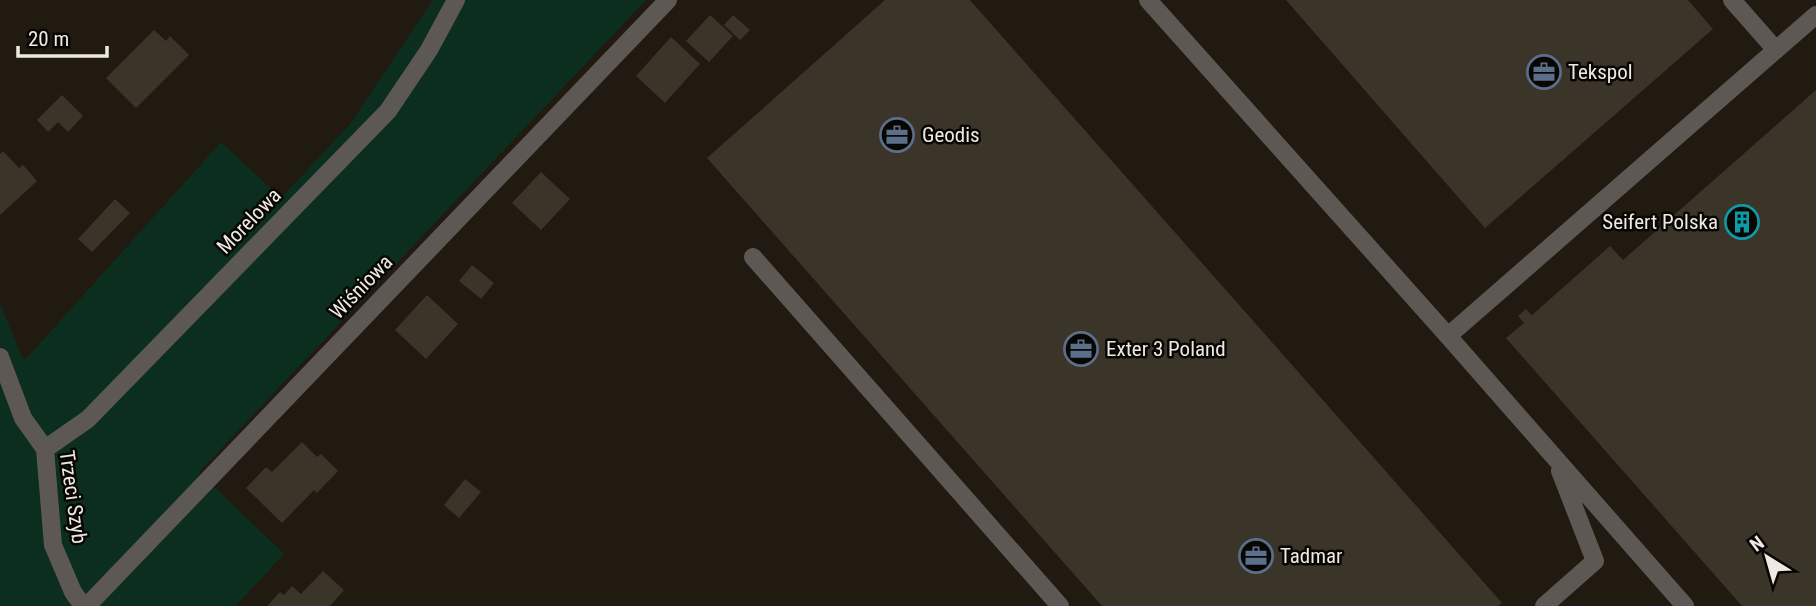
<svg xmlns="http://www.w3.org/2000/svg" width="1816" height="606" viewBox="0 0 1816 606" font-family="'Roboto Condensed',sans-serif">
	<rect width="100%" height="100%" fill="#211a11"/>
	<path fill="#0c2e1f" d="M433,0H646L199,472L284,554L236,606H0V304L24,361L221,142L281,198L350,124Z"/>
	<path fill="#3a3429" d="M885,0H970L1502,603L1498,606H1102L707,158Z
		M1286,0H1688L1713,29L1485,228Z
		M710,15L733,36L709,62L686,41Z
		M733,15L750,30L740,40L724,25Z
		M154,30L166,41L170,36L189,55L136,108L106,78Z
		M671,37L700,64L665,103L636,76Z
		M1816,90V606H1742L1506,338L1524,323L1518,316L1526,309L1532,315L1610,246L1623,260Z
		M62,95L83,116L68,132L58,122L48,132L37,120Z
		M3,151L19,168L23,165L37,181L0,215V154Z
		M541,172L570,199L541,230L512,203Z
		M115,199L130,213L92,252L78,239Z
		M472,265L494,283L481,299L459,281Z
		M427,295L458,324L426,359L395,330Z
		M302,442L317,457L321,454L338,471L317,493L314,490L282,523L246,488L266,467L272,472Z
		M465,479L481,492L459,518L444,505Z
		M323,571L344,590L330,606H267L280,592L284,595L292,586L301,594Z"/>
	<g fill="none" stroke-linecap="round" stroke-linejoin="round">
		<path stroke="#5e5855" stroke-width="18" d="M1148,0L1448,336L1685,606
			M1732,0L1776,50
			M753,257L1060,606
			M1448,336L1816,15
			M1544,606L1595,561L1560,471"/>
		<path stroke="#5e5855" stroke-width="18" d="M0,357L23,418L45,449L53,545L73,592L83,606
			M45,449L88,419L388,111L429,50L456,0
			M87,606L668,0"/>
	</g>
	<defs>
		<g id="office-ring" transform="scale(1.75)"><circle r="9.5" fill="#080603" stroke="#5c6f8a" stroke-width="1.5"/><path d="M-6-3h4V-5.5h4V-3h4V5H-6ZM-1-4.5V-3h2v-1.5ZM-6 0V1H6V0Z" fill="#5c6f8a"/></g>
		<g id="building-ring" transform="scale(1.75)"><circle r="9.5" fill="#080603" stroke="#0f9aa8" stroke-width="1.5"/><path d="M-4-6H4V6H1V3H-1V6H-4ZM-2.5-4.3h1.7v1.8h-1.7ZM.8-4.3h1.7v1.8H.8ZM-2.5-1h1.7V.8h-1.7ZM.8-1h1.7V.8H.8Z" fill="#0f9aa8"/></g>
	</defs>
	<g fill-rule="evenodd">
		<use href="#office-ring" x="1544" y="72"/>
		<use href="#office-ring" x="897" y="135"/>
		<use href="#building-ring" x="1742" y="222"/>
		<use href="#office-ring" x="1081" y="349"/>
		<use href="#office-ring" x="1256" y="556"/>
	</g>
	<g text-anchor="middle" stroke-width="5" stroke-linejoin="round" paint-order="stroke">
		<g font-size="21" fill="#eee9e3" stroke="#080603" text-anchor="start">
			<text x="1568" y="79">Tekspol</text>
			<text x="922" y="142">Geodis</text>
			<text x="1718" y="229" text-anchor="end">Seifert Polska</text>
			<text x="1106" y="356">Exter 3 Poland</text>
			<text x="1280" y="563">Tadmar</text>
		</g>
		<g font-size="21" fill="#eee9e3" stroke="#080603">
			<text transform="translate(249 221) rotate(-46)" y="7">Morelowa</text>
			<text transform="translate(361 287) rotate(-46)" y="7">Wiśniowa</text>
			<text transform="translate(73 497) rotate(82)" y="7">Trzeci Szyb</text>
		</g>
	</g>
	<g transform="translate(1767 557) rotate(323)" stroke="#080603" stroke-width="5" paint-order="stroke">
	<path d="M0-5L12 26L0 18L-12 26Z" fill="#eee9e3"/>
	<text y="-10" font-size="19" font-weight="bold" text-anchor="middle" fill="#eee9e3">N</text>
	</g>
	<path d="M18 46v10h89v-10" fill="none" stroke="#eee9e3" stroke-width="3.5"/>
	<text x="28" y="46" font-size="21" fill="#eee9e3" stroke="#080603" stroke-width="5" paint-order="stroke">20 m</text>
</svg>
